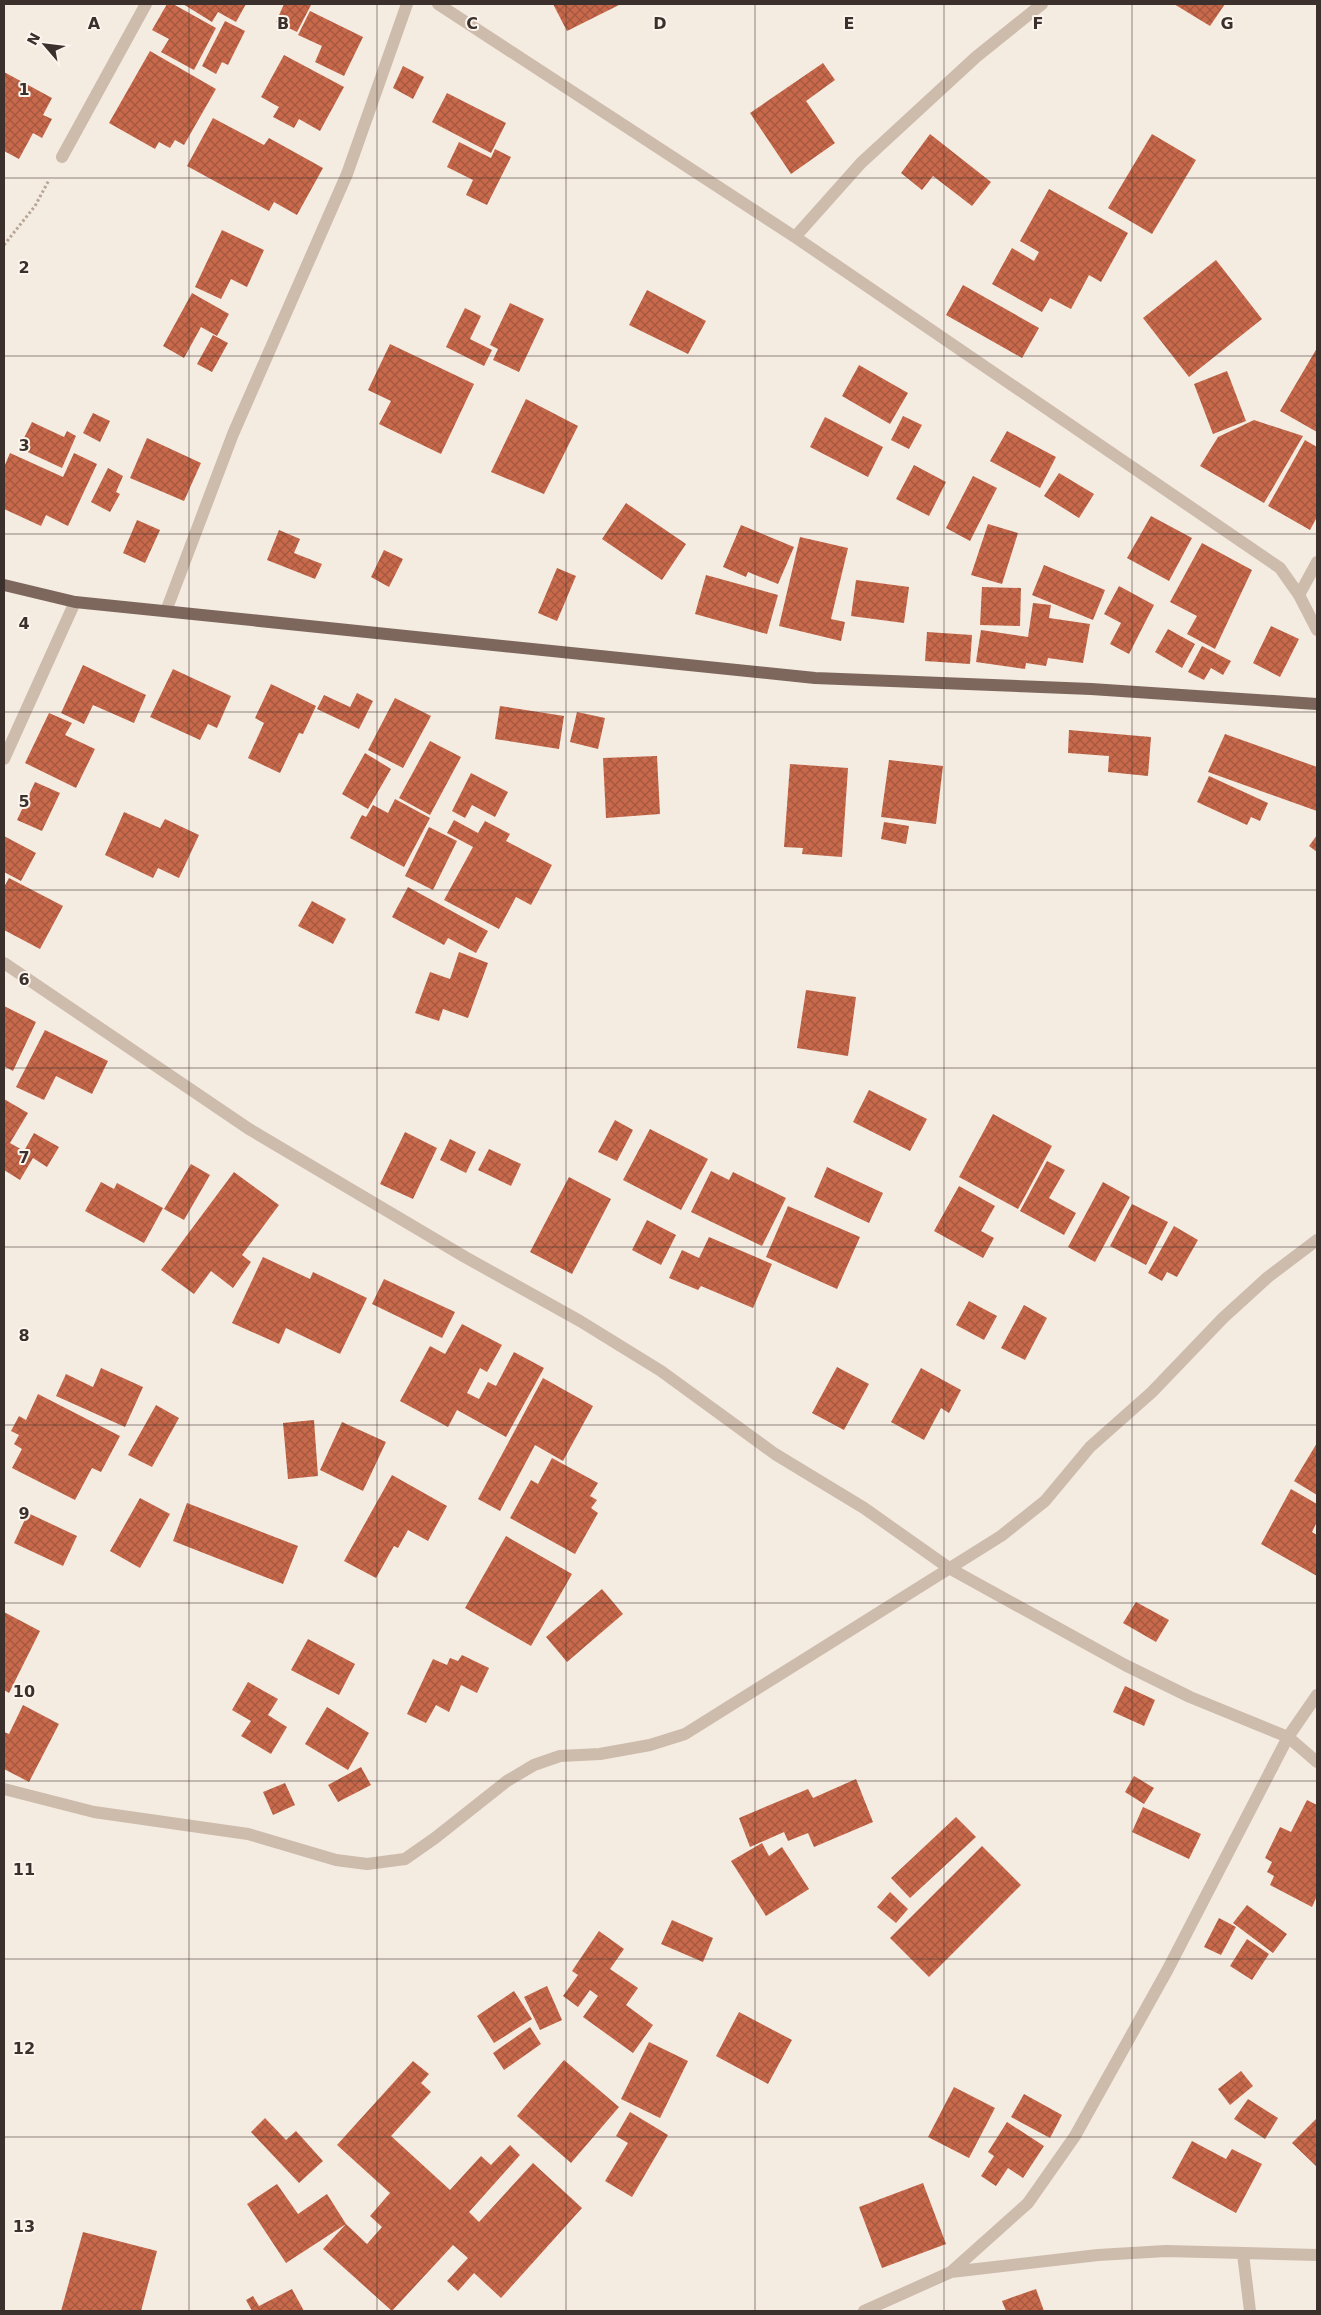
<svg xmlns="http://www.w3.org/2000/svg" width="1321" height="2315" viewBox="0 0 1321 2315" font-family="'DejaVu Sans',sans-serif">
	<defs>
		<pattern id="building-cross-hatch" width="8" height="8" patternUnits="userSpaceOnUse" patternTransform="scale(1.25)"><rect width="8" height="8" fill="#c8694b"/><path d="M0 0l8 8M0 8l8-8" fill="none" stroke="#a4573f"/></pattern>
	</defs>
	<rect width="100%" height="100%" fill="#f4ebe1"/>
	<path fill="url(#building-cross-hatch)" d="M167,4H173L216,28L194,70L161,52L169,39L152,30Z
		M183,4H246L236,22L218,12L212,22Z
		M284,4L311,5L297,32L276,22Z
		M553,4H621L567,31Z
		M1174,4H1225L1210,26Z
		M310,11L363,37L344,76L315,62L322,46L298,35Z
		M225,21L245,31L228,65L222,62L216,74L202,66Z
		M150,51L216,89L184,145L175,140L170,148L159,142L155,149L109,123Z
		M284,55L344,87L320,131L299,119L294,128L273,117L279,107L261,97Z
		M823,63L835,80L806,101L835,143L791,174L750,113Z
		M403,66L424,77L413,99L393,88Z
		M4,72L52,98L43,115L52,119L42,138L33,133L19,159L4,151Z
		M447,93L506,123L491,153L432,122Z
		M213,118L264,145L269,138L323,168L297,215L274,202L269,211L187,166Z
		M930,134L991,182L972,206L933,176L922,190L901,173Z
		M1152,134L1196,160L1152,234L1108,208Z
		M459,142L491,158L495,149L511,157L487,205L466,195L473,180L447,167Z
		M1049,189L1128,233L1101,282L1089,275L1071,309L1050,298L1042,312L992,284L1012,248L1034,261L1039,252L1020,241Z
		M222,230L264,250L247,287L231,279L221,299L195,287Z
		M1216,260L1262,319L1189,377L1143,318Z
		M963,285L1039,328L1022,358L946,315Z
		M647,290L706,321L688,354L629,325Z
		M192,293L229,314L217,336L201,327L184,358L163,346Z
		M510,303L544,319L519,372L493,360L498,349L490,345Z
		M465,308L481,316L470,339L492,350L484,366L446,347Z
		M213,335L228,343L212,372L197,364Z
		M390,344L474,384L441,454L379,424L391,401L368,390Z
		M1317,348V432L1280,411Z
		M859,365L908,393L890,424L842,396Z
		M1227,371L1246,421L1213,434L1194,384Z
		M526,399L578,426L544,494L491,472Z
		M93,413L110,421L100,442L83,433Z
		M903,416L922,425L909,449L891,440Z
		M825,417L883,447L868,477L810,447Z
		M1254,420L1303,436L1264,503L1200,466L1218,437Z
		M32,422L64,437L67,431L76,436L62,468L19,448Z
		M1007,431L1056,457L1040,488L990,461Z
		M147,438L201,463L184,501L130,478Z
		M1305,440L1317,447V517L1310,530L1268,506Z
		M10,453L63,477L74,453L97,464L68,526L46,515L41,526L4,509V467Z
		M914,465L946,482L929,516L896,499Z
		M108,468L123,476L116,492L120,494L110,512L91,502Z
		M1059,473L1094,494L1079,518L1044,496Z
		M973,476L997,488L970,541L946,528Z
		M626,503L686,544L662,580L602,539Z
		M1151,516L1192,538L1169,581L1127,558Z
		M137,520L160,530L145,563L123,553Z
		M988,524L1018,533L1002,584L971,575Z
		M741,525L794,547L778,584L748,572L746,577L723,567Z
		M279,530L300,539L294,553L322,564L315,579L267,560Z
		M800,537L848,548L831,619L845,622L841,641L779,626Z
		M1202,543L1252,570L1215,649L1187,634L1197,616L1170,602Z
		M384,550L403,559L389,587L371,577Z
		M1044,565L1105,590L1093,620L1032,595Z
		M557,568L576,576L557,621L538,613Z
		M706,575L778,595L767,634L695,614Z
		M856,580L909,587L904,623L851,616Z
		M1119,586L1154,605L1129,654L1110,644L1121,623L1104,614Z
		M982,587L1021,588L1020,626L980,625Z
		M1033,603L1051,605L1049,618L1090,624L1083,663L1048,658L1046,666L1026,663L1025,669L976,662L981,630L1028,637Z
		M1271,626L1299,639L1280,677L1253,663Z
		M1168,629L1195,644L1182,668L1155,652Z
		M927,632L972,635L970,664L925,661Z
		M1202,646L1231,661L1223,675L1211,668L1204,680L1188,672Z
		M83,665L146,695L134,723L93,705L84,724L61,713Z
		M173,669L231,696L217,728L208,724L200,740L150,717Z
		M271,684L316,706L303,734L299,733L280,773L248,758L264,723L255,718Z
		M357,693L373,701L359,729L317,709L324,695L350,707Z
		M395,698L431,716L403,768L368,750Z
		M500,706L564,716L559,749L495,739Z
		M577,712L605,718L598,749L570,742Z
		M49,713L72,723L65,735L95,749L76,788L25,763Z
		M1069,730L1151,737L1148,776L1108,772L1109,756L1068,753Z
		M1225,734L1317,767V811L1208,772Z
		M430,741L461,757L430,815L399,798Z
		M365,753L391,769L368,809L342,794Z
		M657,756L660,814L606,818L603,758Z
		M889,760L943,766L936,824L881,817Z
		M790,764L848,768L842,857L802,854L803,848L784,847Z
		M471,773L508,792L495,817L472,805L465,818L452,811Z
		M1209,776L1268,803L1260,821L1251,817L1247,825L1197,802Z
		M35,782L60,793L42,831L17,820Z
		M395,799L430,818L404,867L350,838L362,815L366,817L373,805L388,813Z
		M124,812L160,828L165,819L199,835L179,878L158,868L153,878L105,855Z
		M454,820L478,833L485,821L510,834L506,841L552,865L531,905L516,897L499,929L444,900L473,847L447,833Z
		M884,822L909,826L906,844L881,839Z
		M429,827L457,841L433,890L405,876Z
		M1317,835V852L1309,846Z
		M4,836L36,853L21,881L4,872Z
		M9,878L63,906L40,949L4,930V887Z
		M408,887L488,931L476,953L448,938L444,945L392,917Z
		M312,901L346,919L333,944L298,926Z
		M459,952L488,963L468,1018L443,1009L439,1021L415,1013L430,972L450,979Z
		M806,990L856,997L848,1056L797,1048Z
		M4,1006L36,1022L13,1071L4,1066Z
		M45,1030L108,1061L92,1094L56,1076L44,1100L16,1087Z
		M869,1090L927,1119L910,1151L853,1122Z
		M4,1099L28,1113L10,1143L24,1151L34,1133L59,1147L47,1167L33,1158L20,1180L4,1170Z
		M993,1114L1052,1146L1018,1209L959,1177Z
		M615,1120L633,1130L617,1161L598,1152Z
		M650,1129L708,1159L681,1210L623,1180Z
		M405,1132L437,1148L413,1199L380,1184Z
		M450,1139L476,1152L466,1173L440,1160Z
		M489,1149L521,1164L511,1186L478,1170Z
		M1047,1161L1065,1170L1049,1198L1076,1213L1064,1235L1020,1211Z
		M191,1164L210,1175L184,1220L164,1209Z
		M827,1167L883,1193L869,1223L814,1197Z
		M711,1171L729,1180L733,1172L786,1198L762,1246L691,1212Z
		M234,1172L279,1205L242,1255L251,1262L233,1288L211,1271L194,1294L161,1270Z
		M569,1177L611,1199L572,1274L530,1252Z
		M101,1182L114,1189L117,1183L163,1208L144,1243L85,1211Z
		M1103,1182L1130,1197L1095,1262L1068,1247Z
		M959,1186L995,1206L981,1231L994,1238L983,1258L934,1231Z
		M1132,1204L1168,1222L1146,1265L1110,1246Z
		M788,1206L860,1237L837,1289L766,1257Z
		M647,1220L676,1235L661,1265L632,1250Z
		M1174,1226L1198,1240L1177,1277L1167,1272L1162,1281L1148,1273Z
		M709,1237L772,1264L753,1308L701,1286L698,1290L669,1278L682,1250L699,1258Z
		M263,1257L310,1279L313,1272L367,1298L340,1354L286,1328L279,1344L232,1323Z
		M384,1279L455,1312L442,1338L372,1304Z
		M969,1301L997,1316L984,1340L956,1325Z
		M1024,1305L1047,1318L1025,1360L1001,1348Z
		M462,1324L502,1345L487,1372L480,1368L467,1393L479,1399L488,1382L496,1386L514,1352L544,1368L506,1437L457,1410L448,1427L400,1401L430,1346L445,1354Z
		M837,1367L869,1384L844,1430L812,1413Z
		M101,1368L143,1387L125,1427L56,1396L66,1374L93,1387Z
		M921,1368L961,1390L949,1413L941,1408L924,1440L891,1422Z
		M543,1378L593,1406L563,1461L535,1445L500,1511L478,1499Z
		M38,1394L120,1436L101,1472L92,1468L75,1500L12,1468L22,1449L14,1444L19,1435L11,1431L19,1416L26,1420Z
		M156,1405L179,1418L152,1467L128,1455Z
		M314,1420L318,1476L288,1479L283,1423Z
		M342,1422L386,1442L363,1491L320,1470Z
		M1317,1443V1495L1294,1481Z
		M552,1458L598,1483L590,1496L597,1500L591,1508L598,1513L575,1554L510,1518L531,1480L538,1484Z
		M392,1475L447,1506L428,1541L408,1530L398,1548L394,1546L376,1578L344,1561Z
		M1291,1489L1317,1504V1522L1312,1532L1317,1535V1576L1261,1544Z
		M140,1498L170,1514L140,1568L110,1551Z
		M187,1503L298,1546L283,1584L173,1541Z
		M28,1513L77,1536L63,1566L14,1543Z
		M506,1536L572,1574L531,1646L465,1608Z
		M602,1589L623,1614L567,1662L546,1637Z
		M1136,1602L1169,1620L1156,1642L1123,1623Z
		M4,1612L40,1631L9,1693L4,1690Z
		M308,1639L355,1664L339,1695L291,1670Z
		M462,1655L489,1668L477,1693L461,1685L449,1712L436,1705L426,1723L407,1714L433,1659L447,1665L450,1658L458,1661Z
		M248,1682L278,1699L268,1715L287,1727L271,1754L241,1736L251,1721L232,1710Z
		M1125,1686L1155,1700L1144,1726L1113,1712Z
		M23,1705L59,1724L29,1782L4,1769V1732L9,1734Z
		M327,1707L369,1733L348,1770L305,1744Z
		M361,1767L371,1785L338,1802L328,1785Z
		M1134,1776L1154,1788L1144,1804L1125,1792Z
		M856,1779L873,1822L814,1847L808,1833L788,1841L784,1832L750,1847L739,1818L808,1789L813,1798Z
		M285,1783L295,1805L273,1815L263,1792Z
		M1307,1800L1317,1805V1896L1312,1907L1270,1885L1274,1876L1267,1872L1272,1862L1265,1858L1280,1827L1291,1832Z
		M1143,1807L1201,1834L1189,1859L1132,1832Z
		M956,1817L976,1837L910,1898L891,1878Z
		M762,1843L769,1856L782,1847L809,1889L766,1916L731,1861Z
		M982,1846L1021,1885L929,1977L890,1938Z
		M890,1892L908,1909L896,1923L877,1907Z
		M1247,1905L1287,1934L1273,1953L1233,1923Z
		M1219,1918L1236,1927L1221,1955L1204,1947Z
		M672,1920L713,1938L703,1962L661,1944Z
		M599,1931L624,1949L610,1969L638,1988L626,2005L653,2025L633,2053L583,2017L598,1996L590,1990L578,2007L563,1996L578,1975L572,1971Z
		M1247,1939L1269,1954L1252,1980L1230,1966Z
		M547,1986L562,2020L540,2030L524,1997Z
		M514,1991L532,2019L494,2043L477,2016Z
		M739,2012L792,2040L768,2084L716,2056Z
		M530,2027L541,2044L504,2070L493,2053Z
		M649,2042L688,2061L660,2118L621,2099Z
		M564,2060L619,2107L571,2163L517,2116Z
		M413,2061L429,2074L421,2083L431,2092L391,2136L450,2190L481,2156L491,2165L510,2145L520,2155L469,2212L479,2222L533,2163L582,2208L501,2298L474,2273L458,2291L447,2281L468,2258L453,2245L392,2311L323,2249L346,2224L367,2244L382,2227L370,2216L390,2193L337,2145Z
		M1241,2071L1253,2086L1230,2105L1218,2089Z
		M954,2087L995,2108L969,2158L928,2137Z
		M1024,2094L1062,2115L1050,2138L1011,2117Z
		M1248,2099L1278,2118L1265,2139L1234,2119Z
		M630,2112L668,2135L632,2197L605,2181L628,2143L616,2136Z
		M265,2118L286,2140L296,2131L323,2161L299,2183L251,2132Z
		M1317,2118V2167L1292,2143Z
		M1007,2122L1044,2146L1023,2178L1008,2168L996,2186L981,2176L994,2156L988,2152Z
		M1192,2141L1226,2159L1232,2149L1262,2164L1236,2213L1172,2178Z
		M923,2183L946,2244L882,2268L859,2207Z
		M277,2184L298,2214L327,2194L346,2224L286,2263L247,2204Z
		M83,2232L157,2251L141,2311H61Z
		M292,2289L304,2311H252L246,2300L253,2296L259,2306Z
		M1036,2289L1044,2311H1006L1002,2301Z"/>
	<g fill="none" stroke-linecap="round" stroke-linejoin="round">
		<path stroke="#b9a596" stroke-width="3" stroke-dasharray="2.5 2.5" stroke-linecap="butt" d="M4,245L35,206L49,180"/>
		<path stroke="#cdbbac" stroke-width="12" d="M438,4L795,237L1280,568L1299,595L1317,630
			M62,157L146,4
			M795,237L861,163L976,57L1042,4
			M1299,595L1317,562
			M166,611L233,434L347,174L407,4
			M4,759L75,602
			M4,963L249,1129L465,1257L580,1321L661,1371L775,1454L864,1508L949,1568L1125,1665L1190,1697L1288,1737L1317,1762
			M4,1789L94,1812L248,1834L336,1860L367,1864L405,1859L435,1838L507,1781L534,1765L560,1756L600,1754L650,1745L685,1734L1001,1536L1045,1501L1090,1447L1152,1392L1223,1318L1268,1277L1317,1240
			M1243,2254L1250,2311
			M951,2272L1098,2255L1166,2251L1317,2255
			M864,2311L951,2272L1028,2203L1075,2136L1168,1969L1288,1737L1317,1695"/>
		<path stroke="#7d675c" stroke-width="12" d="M4,585L75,602L815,678L1091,689L1317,704"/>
	</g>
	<path fill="none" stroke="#3b302b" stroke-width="1" stroke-opacity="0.55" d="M189,4V2311M377,4V2311M566,4V2311M755,4V2311M944,4V2311M1132,4V2311M4,178H1317M4,356H1317M4,534H1317M4,712H1317M4,890H1317M4,1068H1317M4,1247H1317M4,1425H1317M4,1603H1317M4,1781H1317M4,1959H1317M4,2137H1317"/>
	<g font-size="16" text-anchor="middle" font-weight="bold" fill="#3b302b" stroke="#fbf5ee" stroke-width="4" stroke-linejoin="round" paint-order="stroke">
		<text x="94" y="29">A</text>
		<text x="283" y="29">B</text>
		<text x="472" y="29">C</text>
		<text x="660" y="29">D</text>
		<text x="849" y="29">E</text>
		<text x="1038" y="29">F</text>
		<text x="1227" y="29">G</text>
		<text x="24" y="95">1</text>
		<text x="24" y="273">2</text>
		<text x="24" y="451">3</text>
		<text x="24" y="629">4</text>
		<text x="24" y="807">5</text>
		<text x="24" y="985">6</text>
		<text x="24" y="1163">7</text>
		<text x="24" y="1341">8</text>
		<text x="24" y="1519">9</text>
		<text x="24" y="1697">10</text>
		<text x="24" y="1875">11</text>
		<text x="24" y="2054">12</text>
		<text x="24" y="2232">13</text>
	</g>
	<rect width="1321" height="2315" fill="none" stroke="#3b302b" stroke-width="10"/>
	<g transform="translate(45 45) rotate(298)" stroke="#fbf5ee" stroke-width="4" paint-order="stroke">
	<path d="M0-4L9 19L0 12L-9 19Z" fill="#3b302b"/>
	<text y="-8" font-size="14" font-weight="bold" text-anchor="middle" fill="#3b302b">N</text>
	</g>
</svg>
